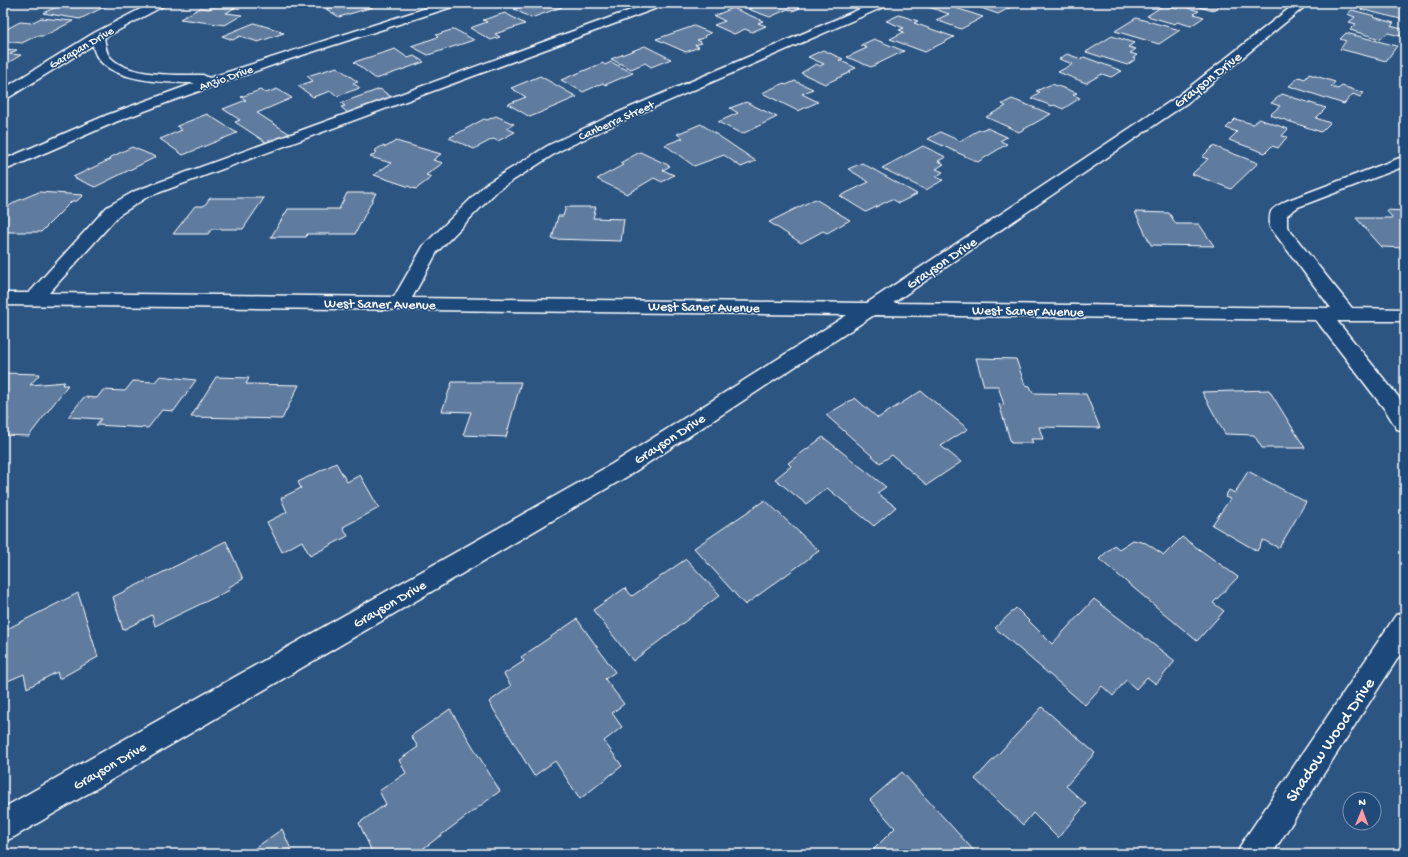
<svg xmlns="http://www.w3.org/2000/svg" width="1408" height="857" viewBox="0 0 1408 857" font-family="'Gochi Hand',sans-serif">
	<rect width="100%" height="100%" fill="#2c5582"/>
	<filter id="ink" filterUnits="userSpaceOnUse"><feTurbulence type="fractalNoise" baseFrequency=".025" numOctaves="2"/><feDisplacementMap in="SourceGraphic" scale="8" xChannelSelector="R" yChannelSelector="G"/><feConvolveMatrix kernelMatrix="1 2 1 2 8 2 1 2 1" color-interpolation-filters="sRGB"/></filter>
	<g filter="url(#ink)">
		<path fill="#5e7c9f" stroke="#fff" d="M65,3H108L106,4L108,5L80,19L43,13Z
			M377,3L378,4L372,6L373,7L339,17L326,9L333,7L328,4L330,3Z
			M532,3H567L560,6L562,7L531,18L514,9Z
			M754,3H787L800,8L793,11L788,9L770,17L748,9L758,5Z
			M931,3H950L957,5L953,7L983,17L961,29L936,20L949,14L926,6Z
			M967,3H1003L1013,6L998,14Z
			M1185,3H1236L1232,6L1223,3L1213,11Z
			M1383,3L1405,4V20L1360,9L1364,5L1377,8Z
			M217,5L236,7L226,13L242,15L225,25L180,19L200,8L209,9Z
			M1164,5L1177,9L1181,6L1199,11L1194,14L1204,17L1191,26L1177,22L1175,24L1147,16Z
			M733,8L763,21L758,23L766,26L752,32L745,29L734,34L714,25L725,21L714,16Z
			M1352,10L1375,16L1373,17L1394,23L1391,26L1405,30V31L1400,36L1388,33L1380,39L1350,30L1356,24L1349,22L1355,17L1347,14Z
			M505,13L525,24L495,34L500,37L491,40L470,28L487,22L483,20Z
			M899,15L918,21L914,23L954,37L925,52L890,39L904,32L899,30L904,28L886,21Z
			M41,18L73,21L44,36H36L22,43L3,41V31L20,22L31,23Z
			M1136,18L1180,30L1159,44L1115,31Z
			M254,23L281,31L279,32L284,33L258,42L240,36L233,40L222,36Z
			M694,26L711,33L704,36L706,37L697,40L702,43L695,45L699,47L686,52L656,39Z
			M454,29L474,40L428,55L411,46L438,37L436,35Z
			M1346,33L1397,46L1386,61L1340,49L1346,41L1340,39Z
			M1112,36L1134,43L1128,47L1136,49L1130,53L1137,55L1133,58L1136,59L1127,65L1086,52Z
			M874,39L904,51L871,67L847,57L867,48L861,45Z
			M645,46L671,59L651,67L645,63L631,69L611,59Z
			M3,49L17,50L10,54L21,55L6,64H3Z
			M395,49L408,58L414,56L424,62L376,79L354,62Z
			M823,50L843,59L839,60L856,68L849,71L851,72L825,84L801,73L816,64L820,66L824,64L808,57Z
			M1067,54L1081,59L1084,57L1122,71L1111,77L1102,74L1086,83L1058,72L1073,64L1059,59Z
			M611,62L633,73L605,85L603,83L583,92L561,80L603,63L605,65Z
			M337,67L358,82L353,83L360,88L337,96L331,91L313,97L298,86L313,81L307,76Z
			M1309,74L1335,82L1331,87L1338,89L1342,86L1364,93L1360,97L1353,94L1344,104L1289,86L1299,77L1305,79Z
			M540,76L577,97L530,117L508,104L526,97L511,88Z
			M795,81L813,89L802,94L818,102L798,111L762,93L784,83L786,85Z
			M1052,84L1077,93L1073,95L1080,98L1063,109L1054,105L1052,106L1031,98L1040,92L1036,91Z
			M277,89L292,98L257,113L290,134L267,143L235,122L240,120L223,109L246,100L241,97L260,90L266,93Z
			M380,89L393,98L361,110L359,109L348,113L341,107L345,106L341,103Z
			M1282,94L1326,108L1316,118L1330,123L1321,132L1270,115L1280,106L1271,103Z
			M1012,99L1051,114L1019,132L986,117L1006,106L1002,104Z
			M746,102L777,117L742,134L718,122L738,113L730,108Z
			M207,114L237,133L183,155L160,139L182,130L177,126Z
			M496,116L514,124L506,128L515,132L498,141L493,139L474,149L449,138L484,119L487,120Z
			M1235,119L1253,124L1259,119L1288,129L1282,136L1287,137L1278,148L1272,146L1265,153L1229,140L1237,132L1226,128Z
			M701,124L756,161L741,167L724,155L694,166L665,145L683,138L677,134Z
			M987,128L1007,137L1000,141L1007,144L978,162L928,139L940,132L960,141L977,131Z
			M396,141L441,154L433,160L443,163L426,175L432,177L416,189L374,175L391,163L370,157L377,152L374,151L382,146L386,147Z
			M923,146L946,157L938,161L944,164L936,169L943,172L936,177L943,180L926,190L882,168Z
			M1213,146L1258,163L1231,189L1192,174L1208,159L1202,157Z
			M132,147L156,157L95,187L73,177L111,159L109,158Z
			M640,152L670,166L663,170L674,175L662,182L654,178L627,194L597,179L623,165L620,163Z
			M862,163L917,194L899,203L892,199L866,212L840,196L869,182L848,169Z
			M39,192L83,195L77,201H72L41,232H3V210L17,201Z
			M347,193H376L355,234H307L306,237H271L288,209H339Z
			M210,198H264L243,229H212L208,234H173L195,206H204Z
			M815,199L850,220L827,233L823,231L801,243L769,222Z
			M566,207H596L593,218L624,219L621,241L552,239L558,216H563Z
			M1386,210L1405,211V248L1382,247L1356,218H1393Z
			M1135,212L1169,213L1176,224H1199L1214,246L1151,245Z
			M976,358L1016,359L1025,385L1030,386L1033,393L1086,394L1100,428L1039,427L1043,439H1031L1033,443H1011L999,404L1004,405L998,386H984Z
			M3,373L40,374L30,385L65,382L62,385H68L29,436L3,435V427L9,419H3Z
			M160,376L196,380L174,411L162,410L148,428L96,425L101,419L68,417L84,397L97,398L103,390L125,391L133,381L155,382Z
			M216,377L249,378L246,384L299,385L282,419L191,417Z
			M452,382H521L506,437L463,435L471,412L442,411Z
			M1269,390L1305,448H1262L1254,435L1225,434L1202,392Z
			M921,391L968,429L941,446L961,462L927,485L892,455L880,463L826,415L855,398L878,418Z
			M823,437L886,487L877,493L896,507L874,526L827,488L806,504L775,479L791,466L788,463Z
			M336,463L347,482L360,475L379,508L343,527L348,536L310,556L302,541L282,552L267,522L287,512L281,498L301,488L298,482Z
			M1248,471L1306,502L1279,548L1263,540L1257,551L1212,525L1230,499L1225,497L1229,490L1235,493Z
			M765,500L819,551L745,605L694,548Z
			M1182,537L1238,577L1213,603L1224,611L1197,641L1099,559L1114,545L1119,549L1133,540L1146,543L1164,555Z
			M226,541L243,579L229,587L230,590L155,626L152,615L123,630L113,597Z
			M686,559L720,595L633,661L593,610L625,588L632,596Z
			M78,593L98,657L59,679L57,672L27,688L24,674L3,683V631Z
			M1094,599L1175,661L1156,684L1147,677L1136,689L1126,680L1113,696L1102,686L1085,705L995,628L1016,608L1052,644Z
			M577,619L615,672L605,679L624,704L612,713L622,727L604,741L622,766L580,799L555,761L534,776L489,702L511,686L504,674L524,661L521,657Z
			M1042,707L1095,753L1066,786L1086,804L1058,838L1033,813L1023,825L975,779Z
			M450,709L500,791L416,854H373L359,823L386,804L379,791L406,773L399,760L418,747L411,736Z
			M902,772L977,854H869L895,828L870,800Z
			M282,829L293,854H247Z"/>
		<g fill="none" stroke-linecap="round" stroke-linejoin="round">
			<g stroke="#fff" stroke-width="3">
				<path id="minor" d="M152,3H167L165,5L104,38C106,45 105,52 111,58C130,77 178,75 203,75L209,78L442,3H460L458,5L287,60L174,100L118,121L3,171V160L107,115L195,83C166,83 97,82 93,45L8,98L3,99V89L94,33Z
					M650,3H667L665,5L147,197L119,215L49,293L394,297L424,245L486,184L549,145L608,117L874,3H890L888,5L618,123L559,151L498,190L437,252L412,298L867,303L1177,97L1296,3H1309L1187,103L893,303L1331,308L1270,227C1269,208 1271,210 1286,201L1405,156V166L1298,207L1287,215V227L1352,308L1405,309V321H1337L1405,405V431L1397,429L1386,411L1316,320L874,315L628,476L14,837L3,842V808L612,464L847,315L3,305V293H29L107,207L135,191Z
					M1405,612V647L1272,854H1237L1242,843L1396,615Z"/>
			</g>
			<use href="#minor" fill="#1f4a7a" fill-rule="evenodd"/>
		</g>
	</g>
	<g text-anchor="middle" stroke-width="3" stroke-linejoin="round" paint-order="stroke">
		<g font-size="12" fill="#fff" stroke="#1f4a7a">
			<text transform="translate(81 47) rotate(-30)" y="4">Garapan Drive</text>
			<text transform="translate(226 77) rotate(-19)" y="4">Anzio Drive</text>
			<text transform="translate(616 120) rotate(-24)" y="4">Canberra Street</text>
		</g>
		<g font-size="14" fill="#fff" stroke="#1f4a7a">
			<text transform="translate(1207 79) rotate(-38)" y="5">Grayson Drive</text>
			<text transform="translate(941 262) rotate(-34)" y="5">Grayson Drive</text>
			<text transform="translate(380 303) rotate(1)" y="5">West Saner Avenue</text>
			<text transform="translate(704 306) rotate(1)" y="5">West Saner Avenue</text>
			<text transform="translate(1028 310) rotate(1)" y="5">West Saner Avenue</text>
			<text transform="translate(669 438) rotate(-33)" y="5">Grayson Drive</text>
			<text transform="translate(389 603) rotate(-30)" y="5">Grayson Drive</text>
			<text transform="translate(109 765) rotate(-30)" y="5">Grayson Drive</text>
		</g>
		<g font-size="17" fill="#fff" stroke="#1f4a7a">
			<text transform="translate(1329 739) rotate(-56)" y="6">Shadow Wood Drive</text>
		</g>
	</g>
	<rect width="1408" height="857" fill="none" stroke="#1f4a7a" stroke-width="16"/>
	<rect x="8" y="8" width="1392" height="841" fill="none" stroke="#fff" stroke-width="1.5" filter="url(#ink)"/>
	<g transform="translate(1362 811) rotate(1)"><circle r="19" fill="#1f4a7a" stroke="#7992af"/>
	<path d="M0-3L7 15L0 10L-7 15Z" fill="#ff9aa2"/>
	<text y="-6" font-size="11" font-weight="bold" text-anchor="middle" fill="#ffffff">N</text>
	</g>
</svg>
